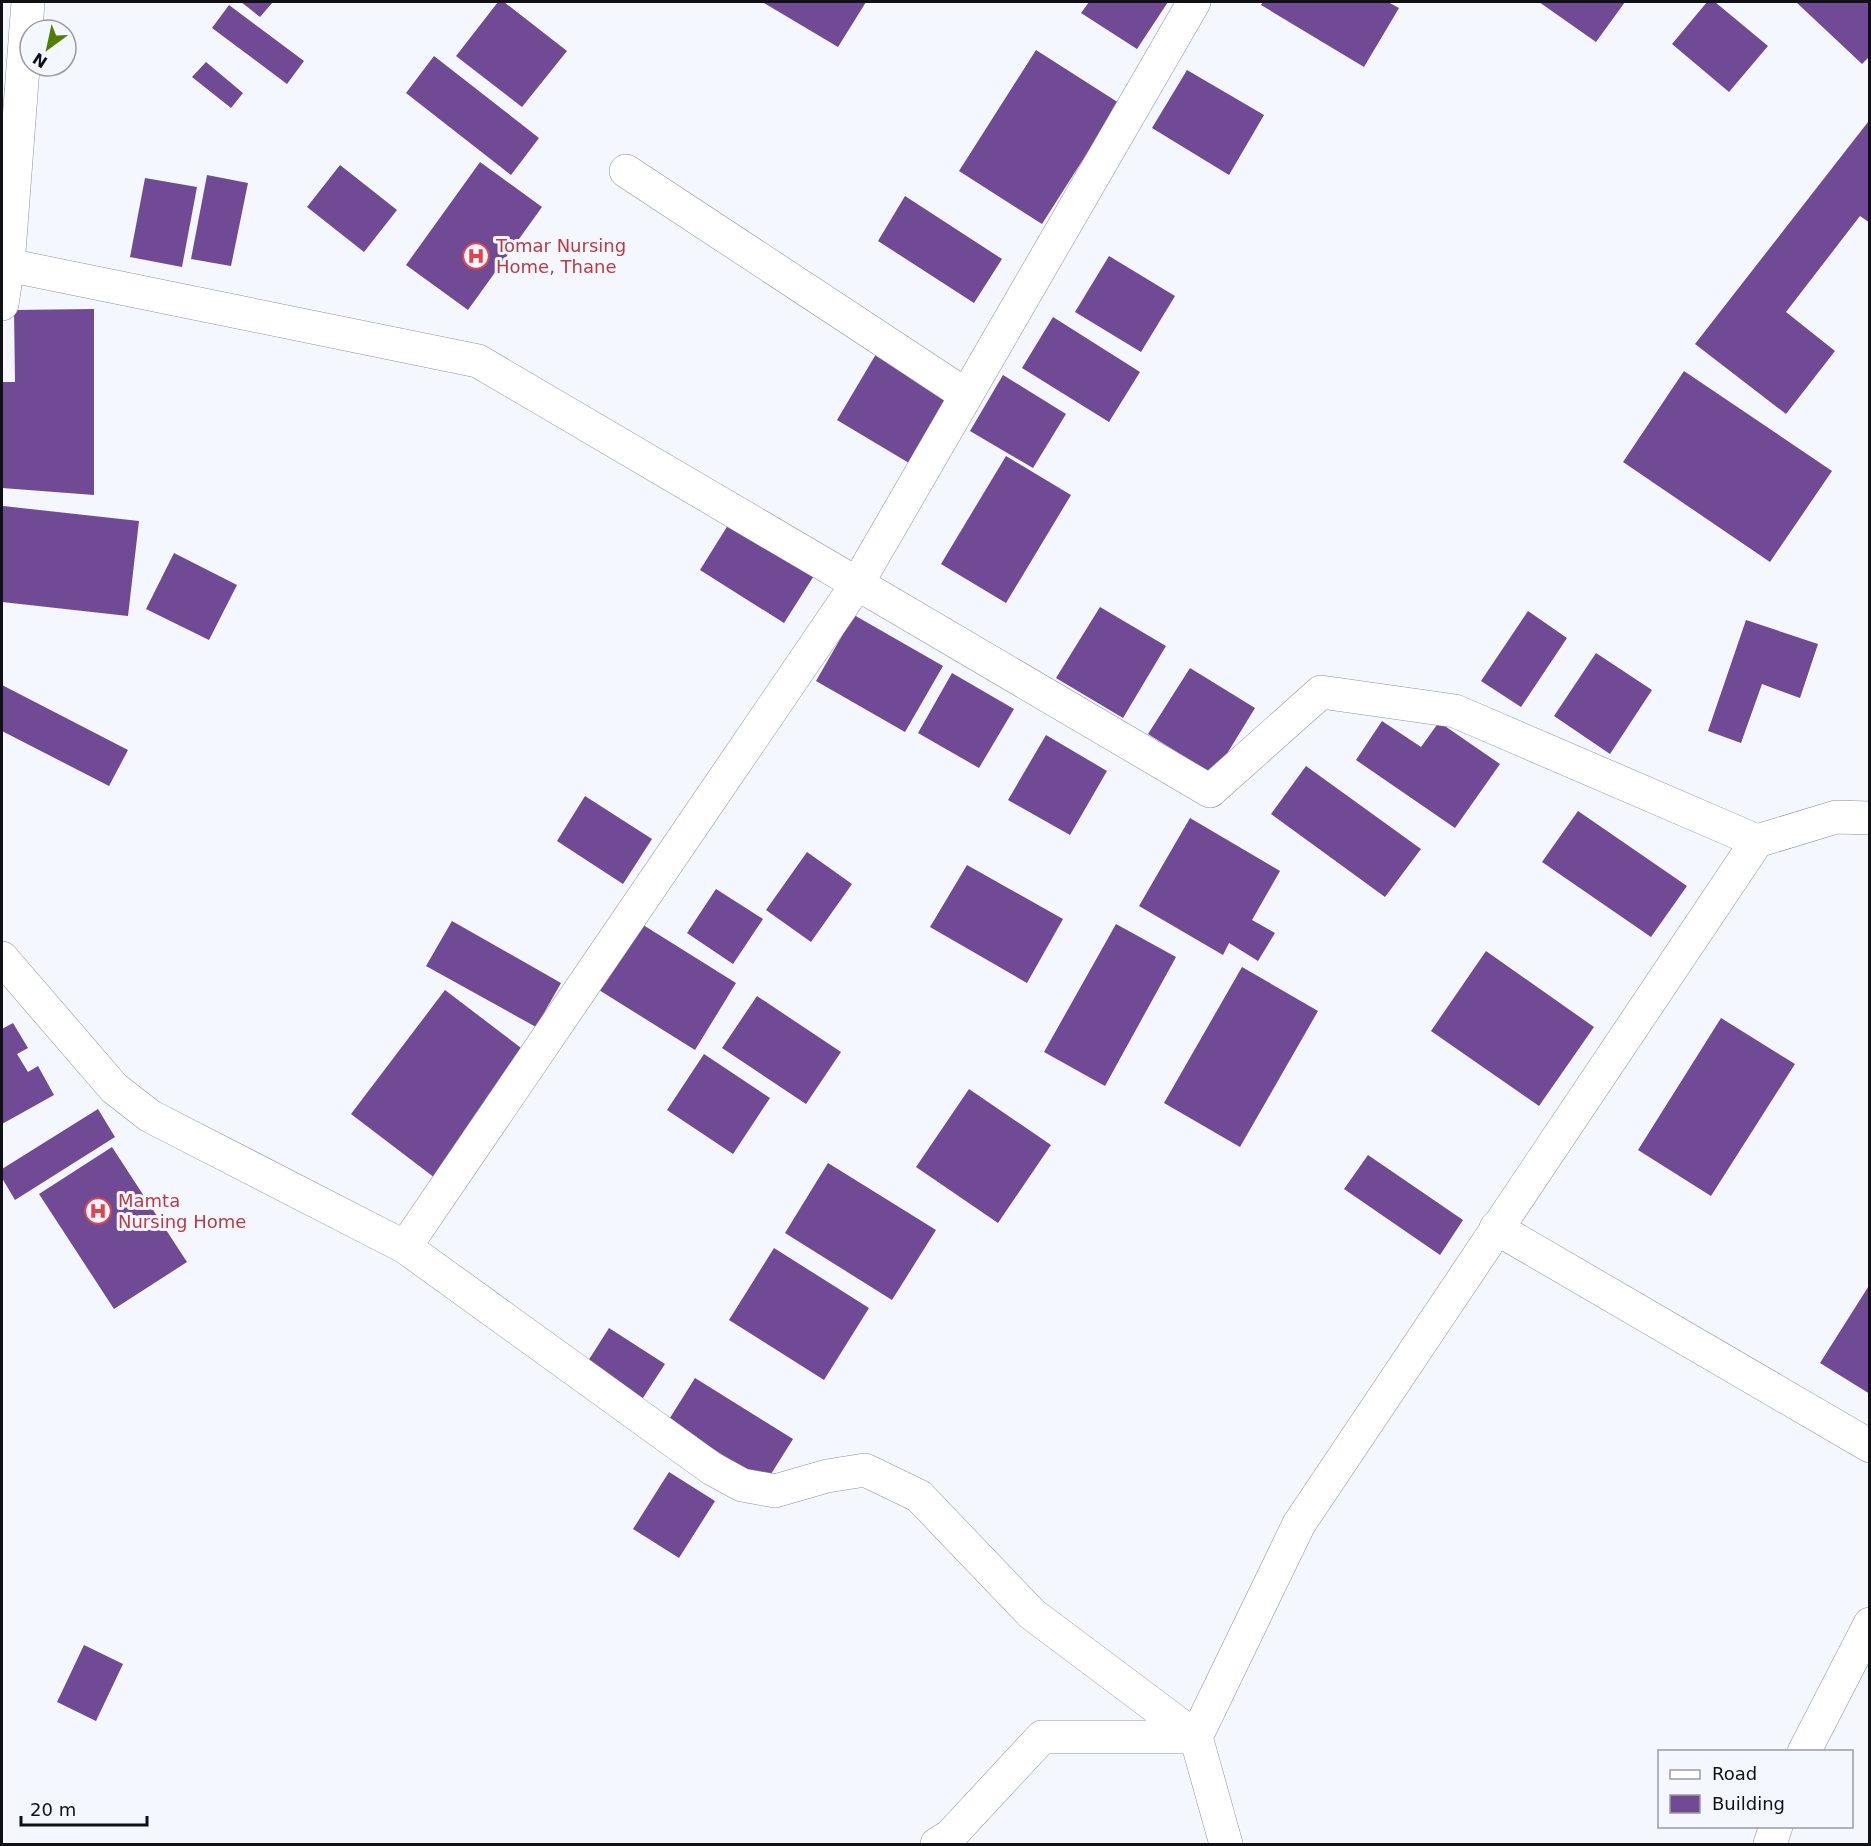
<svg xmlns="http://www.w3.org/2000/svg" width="1871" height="1846" viewBox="0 0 1871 1846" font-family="'DejaVu Sans',sans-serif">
	<rect width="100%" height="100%" fill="#f4f8fe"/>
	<path fill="#704a94" d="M241,2H273L260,17Z
		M498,2H504L567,51L522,107L456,56Z
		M765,2H866L838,47L764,3Z
		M1089,2H1168L1137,49L1081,13Z
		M1263,2H1388L1399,8L1364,67L1261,5Z
		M1539,2H1625L1596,42Z
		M1707,2H1715L1768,46L1729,92L1672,44Z
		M1796,2H1870V56L1862,64Z
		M229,5L304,61L287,84L212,28Z
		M1036,50L1119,103L1042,224L959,171Z
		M434,56L539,138L511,175L406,93Z
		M206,62L243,93L231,108L192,77Z
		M1187,70L1264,115L1229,175L1152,128Z
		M1868,122L1870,223L1860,216L1786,312L1835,351L1786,414L1695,344Z
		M480,162L542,207L468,310L406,265Z
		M340,165L397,210L364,252L307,207Z
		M207,175L248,183L231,266L191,259Z
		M145,178L197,187L182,267L130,257Z
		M905,196L1002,259L974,303L878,241Z
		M1109,256L1175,296L1141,352L1075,312Z
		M94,309V495L2,488V382H15L14,310Z
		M1053,317L1140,372L1109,422L1022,368Z
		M879,349L962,399L919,469L837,420Z
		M1684,371L1832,471L1770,562L1623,462Z
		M1003,375L1066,414L1033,468L970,431Z
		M1006,456L1071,495L1006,603L941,564Z
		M3,506L139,521L128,616L2,602Z
		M733,517L817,571L784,623L700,570Z
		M174,553L237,585L209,640L146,609Z
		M1100,607L1166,646L1123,718L1056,678Z
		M1528,611L1567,638L1521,707L1481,681Z
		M854,615L943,666L905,732L816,681Z
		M1746,620L1818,644L1800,698L1762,684L1741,743L1708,731Z
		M1596,653L1652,690L1610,754L1554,716Z
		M1190,668L1255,708L1214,775L1148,734Z
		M952,673L1014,709L979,768L918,733Z
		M2,685L128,750L109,786L2,731Z
		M1382,721L1421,747L1439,722L1500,764L1455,828L1356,760Z
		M1046,735L1107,771L1070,835L1008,800Z
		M1306,766L1421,849L1385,897L1271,814Z
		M585,796L652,839L623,884L557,841Z
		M1578,811L1687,886L1651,937L1542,862Z
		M1190,818L1280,871L1252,920L1275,933L1258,961L1229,943L1223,955L1139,906Z
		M807,852L852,884L811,942L766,910Z
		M967,865L1063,919L1027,983L930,927Z
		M716,889L763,919L733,964L687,933Z
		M452,921L561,983L536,1027L426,966Z
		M640,923L736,983L695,1050L599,990Z
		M1116,924L1176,957L1105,1086L1044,1052Z
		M1486,951L1594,1027L1539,1106L1431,1031Z
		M1242,967L1318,1011L1240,1147L1164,1103Z
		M445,990L529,1054L435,1178L351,1114Z
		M757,996L841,1052L806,1104L722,1048Z
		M1721,1018L1795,1064L1711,1196L1638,1150Z
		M13,1023L28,1048L17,1054L28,1072L38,1066L54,1095L2,1124V1029Z
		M704,1054L770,1098L733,1154L667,1110Z
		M969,1089L1051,1145L998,1223L916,1167Z
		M98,1109L115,1137L15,1200L2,1178V1169Z
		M112,1147L187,1262L114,1309L39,1194Z
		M1368,1155L1463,1220L1440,1255L1344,1189Z
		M828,1163L936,1230L892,1300L785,1233Z
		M774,1248L869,1308L824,1380L729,1320Z
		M1870,1284V1394L1820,1363Z
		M609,1328L665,1364L639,1404L583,1369Z
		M695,1378L793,1439L766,1482L668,1421Z
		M669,1472L715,1501L679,1558L633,1529Z
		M84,1645L123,1664L96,1721L57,1702Z"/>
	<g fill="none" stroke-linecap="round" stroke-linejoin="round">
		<g stroke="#8d939c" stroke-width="34">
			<path id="street" d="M626,171L966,395
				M8,265L478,361L1210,791L1321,692L1455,711L1757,841
				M2,958L114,1088L150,1116L405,1247L711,1468L742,1485L775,1491L827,1476L865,1470L919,1496L1032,1614L1196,1737
				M1496,1228L1870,1446
				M405,1247L857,584L1194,2
				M1804,1752L1870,1624
				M937,1844L950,1836L1042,1737H1196
				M1770,1844L1776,1826"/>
		</g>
		<g stroke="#8d939c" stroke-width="34">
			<path id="secondary" d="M2,304L8,265L28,2
				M1226,1844L1196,1737L1299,1524L1757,841L1836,817L1870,818"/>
		</g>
		<use href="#street" stroke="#fff" stroke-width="33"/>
		<use href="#secondary" stroke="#fff" stroke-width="33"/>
	</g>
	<defs>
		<g id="hospital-ring" transform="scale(1.35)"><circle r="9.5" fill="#f4f8fe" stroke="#e0444e" stroke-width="1.5"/><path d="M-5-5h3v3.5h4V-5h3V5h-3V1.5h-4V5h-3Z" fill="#e0444e"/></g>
	</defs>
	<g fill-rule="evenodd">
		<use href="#hospital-ring" x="476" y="256"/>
		<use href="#hospital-ring" x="98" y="1211"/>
	</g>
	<g text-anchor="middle" stroke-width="6" stroke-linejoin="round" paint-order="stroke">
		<g font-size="18" fill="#be3a42" stroke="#f4f8fe" text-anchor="start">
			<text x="496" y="252">Tomar Nursing<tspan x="496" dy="21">Home, Thane</tspan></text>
			<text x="118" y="1207">Mamta<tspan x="118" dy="21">Nursing Home</tspan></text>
		</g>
	</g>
	<rect width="1871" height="1846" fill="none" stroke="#0f1114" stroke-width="6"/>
	<rect x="1658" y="1750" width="195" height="78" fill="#f4f8fe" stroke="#989ca0" stroke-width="1.5"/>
	<rect x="1670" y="1770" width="30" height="9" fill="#ffffff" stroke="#989ca0" stroke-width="1.5"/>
	<text x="1712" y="1780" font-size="18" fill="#0f1114">Road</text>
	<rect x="1670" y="1795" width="30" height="18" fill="#704a94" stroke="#989ca0" stroke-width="1.5"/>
	<text x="1712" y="1810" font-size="18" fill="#0f1114">Building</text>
	<g transform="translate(48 48) rotate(213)"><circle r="28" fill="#f4f8fe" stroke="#989ca0" stroke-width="1.5"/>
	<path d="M0-4.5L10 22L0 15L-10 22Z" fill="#517e04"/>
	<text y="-9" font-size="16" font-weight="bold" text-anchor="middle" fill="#0f1114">N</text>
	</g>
	<path d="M21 1816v9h126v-9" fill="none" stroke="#0f1114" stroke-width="3"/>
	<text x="30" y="1816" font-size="18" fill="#0f1114" stroke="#f4f8fe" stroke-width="4.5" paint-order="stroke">20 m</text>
</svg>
